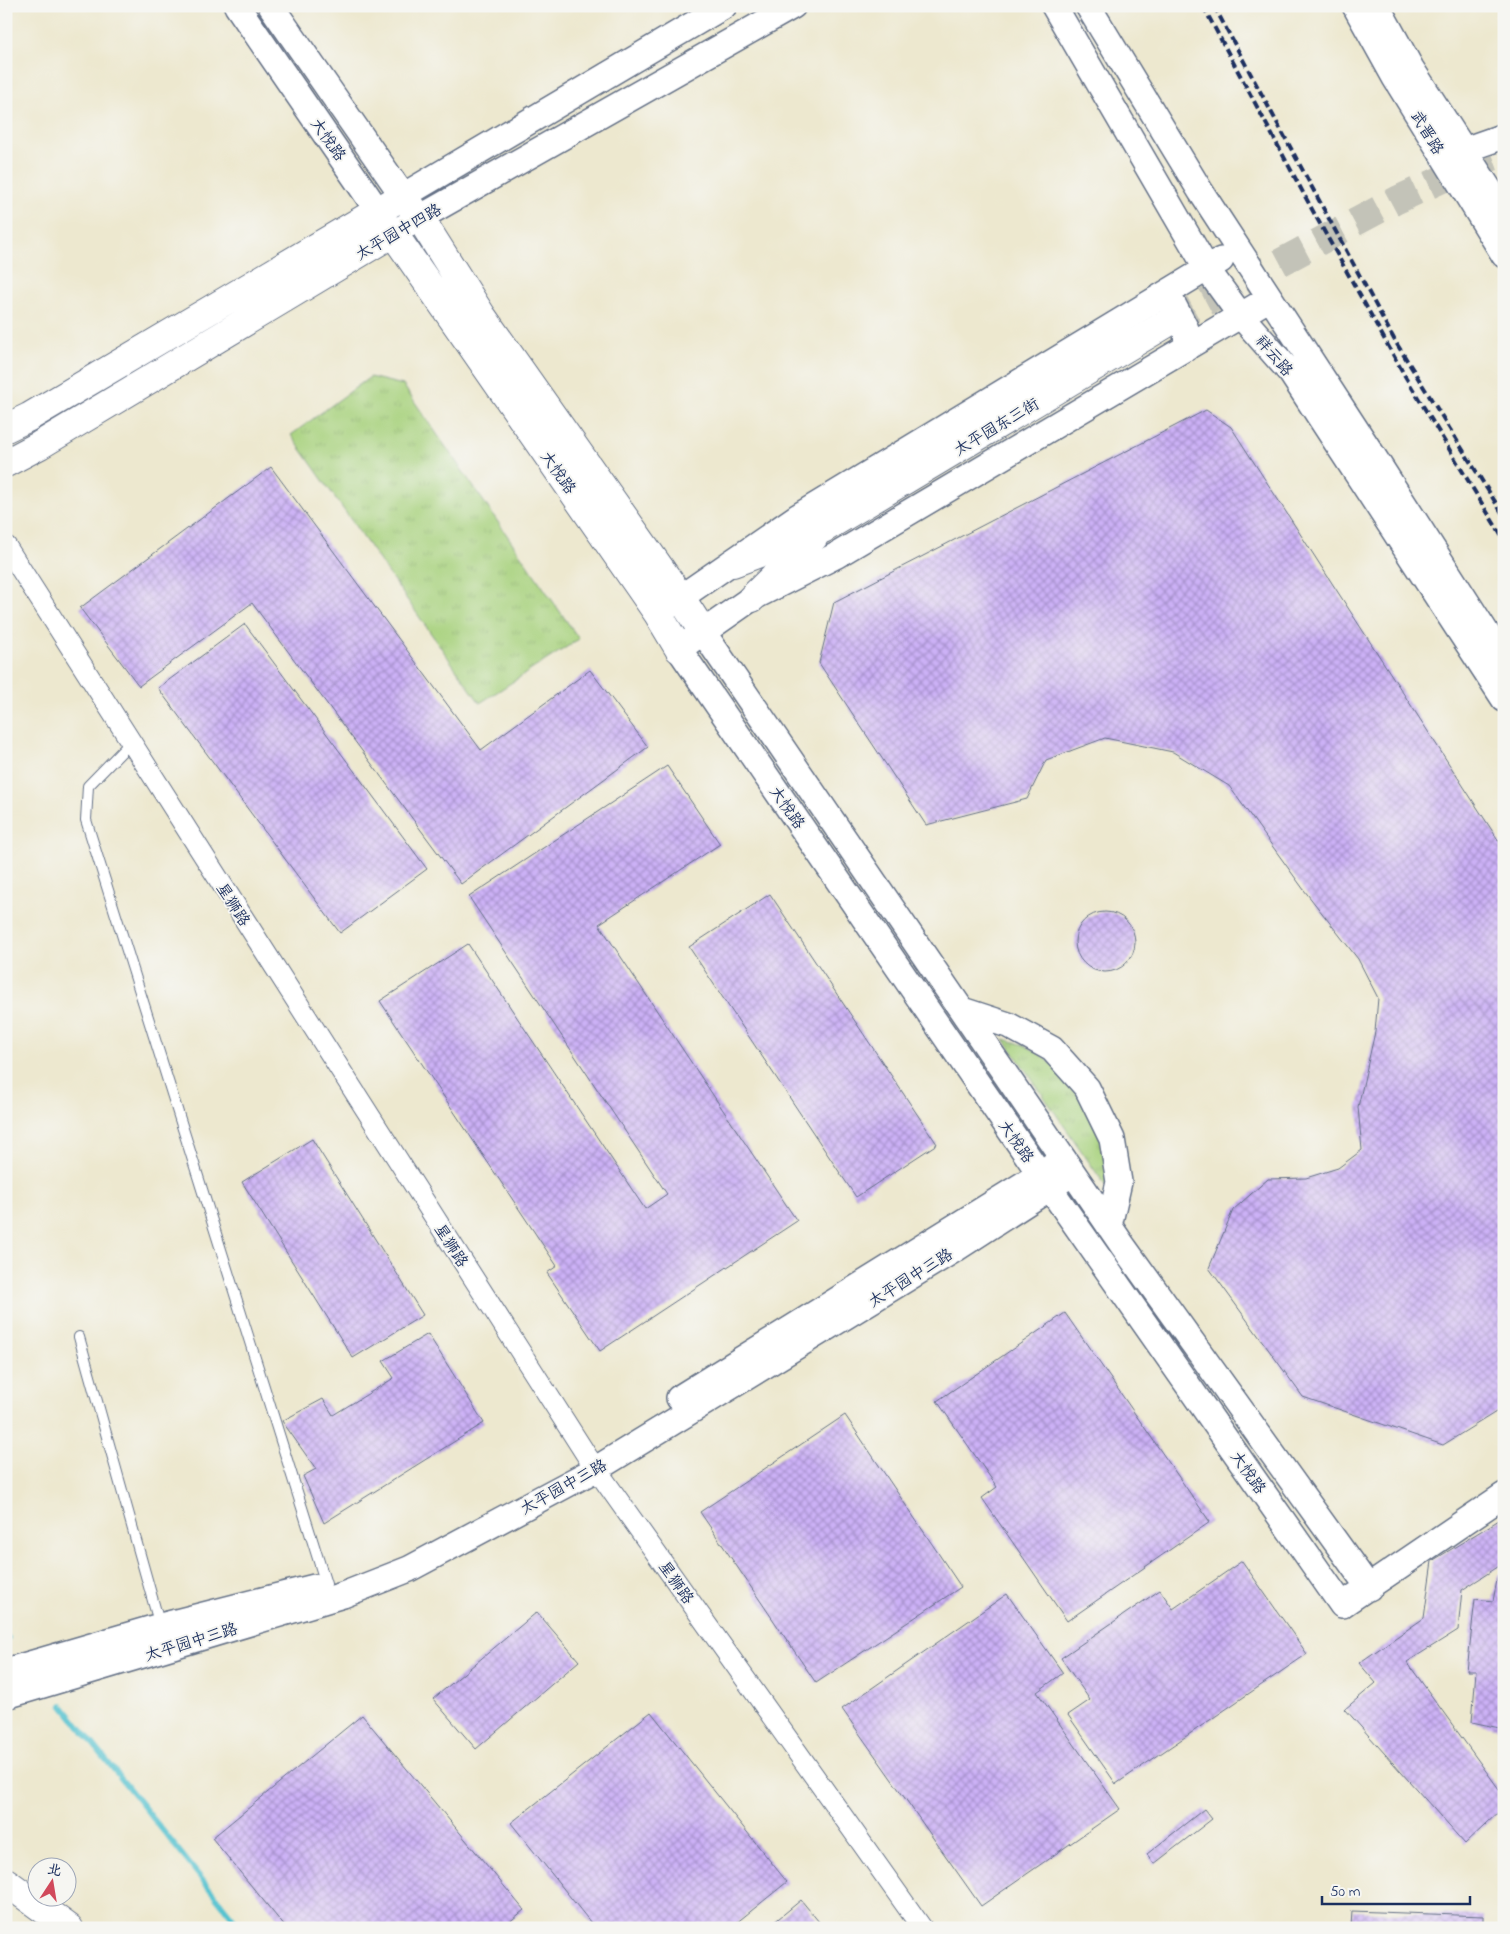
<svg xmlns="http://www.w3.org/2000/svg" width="1510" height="1934" viewBox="0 0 1510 1934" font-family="'Indie Flower','LXGW WenKai TC',sans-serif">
	<defs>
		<pattern id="grass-tufts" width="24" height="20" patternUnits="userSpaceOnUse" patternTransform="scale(1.25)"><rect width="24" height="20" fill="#a8d27e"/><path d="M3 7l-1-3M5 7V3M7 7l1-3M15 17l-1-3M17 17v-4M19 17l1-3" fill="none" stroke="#90b56f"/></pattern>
		<pattern id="building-cross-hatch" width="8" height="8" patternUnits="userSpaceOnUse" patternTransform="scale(1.25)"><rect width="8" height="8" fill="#ccb1f6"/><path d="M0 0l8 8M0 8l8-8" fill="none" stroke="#a590ca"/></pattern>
	</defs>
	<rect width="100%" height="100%" fill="#f6f6f2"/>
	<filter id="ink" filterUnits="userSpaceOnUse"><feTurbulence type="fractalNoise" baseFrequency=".02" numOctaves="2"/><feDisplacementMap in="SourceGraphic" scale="10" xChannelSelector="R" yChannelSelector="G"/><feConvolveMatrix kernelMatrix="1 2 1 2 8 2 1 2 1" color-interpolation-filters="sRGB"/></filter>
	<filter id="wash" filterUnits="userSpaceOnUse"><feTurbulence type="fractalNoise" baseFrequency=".0096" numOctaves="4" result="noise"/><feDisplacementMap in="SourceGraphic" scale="20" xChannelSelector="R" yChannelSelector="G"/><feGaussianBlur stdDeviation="1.12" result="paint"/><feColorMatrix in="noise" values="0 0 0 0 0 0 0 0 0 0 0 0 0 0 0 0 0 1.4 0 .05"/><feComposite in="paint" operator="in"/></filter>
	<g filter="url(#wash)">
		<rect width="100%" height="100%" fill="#ede8cf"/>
		<path fill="url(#grass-tufts)" stroke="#62806e" d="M370,377L403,385L579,639L480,703L291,435Z
			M1004,1039C1011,1041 1019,1043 1026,1046C1066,1066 1099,1119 1108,1160C1110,1169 1108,1179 1107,1188Z"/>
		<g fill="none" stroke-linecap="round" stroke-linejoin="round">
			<path stroke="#57c3d0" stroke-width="5.5" d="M6,1636L8,1638
				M62,1705L241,1928"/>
		</g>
		<g id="blocks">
			<path fill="url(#building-cross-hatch)" d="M1206,410L1231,427L1504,849V1407L1443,1445L1303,1397L1209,1268L1233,1210L1268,1179L1306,1178L1338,1168L1362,1150L1358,1107L1375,1032L1378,998L1358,959L1304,890L1229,786L1173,752L1105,738L1046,760L1027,799L926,825L819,663L834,602Z
				M271,467L481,750L590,670L648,747L461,884L252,603L139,686L80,608Z
				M245,624L427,869L340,933L158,688Z
				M667,766L720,844L599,924L797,1221L600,1351L547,1273L557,1266L380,1001L468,944L645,1209L667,1194L469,897Z
				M770,894L937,1144L856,1197L689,947Z
				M1075 942a30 30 0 1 1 60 0a30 30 0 1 1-60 0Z
				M312,1139L423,1315L353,1358L242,1182Z
				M1065,1313L1210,1522L1067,1621L982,1498L997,1487L937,1401Z
				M428,1334L484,1423L324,1523L303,1476L316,1469L282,1421L323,1399L333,1415L394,1378L383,1361Z
				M845,1415L961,1587L816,1683L700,1512Z
				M1504,1517V1563L1462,1590L1458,1630L1407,1662L1504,1796V1807L1465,1844L1345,1709L1376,1683L1359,1663L1424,1618L1432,1561Z
				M1242,1561L1307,1654L1116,1784L1068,1715L1090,1700L1061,1658L1160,1590L1173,1609Z
				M1504,1571V1729L1472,1722L1476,1671H1467L1475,1599L1493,1601L1498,1575Z
				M1007,1594L1063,1673L1037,1692L1120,1809L981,1906L842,1709Z
				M537,1612L579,1661L476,1749L433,1699Z
				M651,1712L787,1882L730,1928H595L511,1823Z
				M362,1715L524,1910L502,1928H286L212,1838Z
				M1204,1809L1212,1819L1154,1864L1147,1854Z
				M801,1900L824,1928H767Z
				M1352,1911L1483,1916V1928L1351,1927Z"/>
		</g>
	</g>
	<g filter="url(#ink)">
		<use href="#blocks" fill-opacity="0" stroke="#647086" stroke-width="1"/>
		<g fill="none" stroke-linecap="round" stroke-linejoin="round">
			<path stroke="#c3c3b8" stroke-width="28" stroke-dasharray="28 14" stroke-linecap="butt" d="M1169,322L1397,200L1479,162L1504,153"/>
			<g stroke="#647086" stroke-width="12">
				<path id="service" d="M131,742L88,786L86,820L326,1584
					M79,1337L160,1626"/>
			</g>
			<g stroke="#647086" stroke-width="22">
				<path id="minor" d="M6,546L587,1456L922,1928"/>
			</g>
			<g stroke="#647086" stroke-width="28">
				<path id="tertiary" d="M237,6L393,233L793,6
					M271,6L403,196L724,6
					M1054,6L1207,269L1241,316L1291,373L1504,699
					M1088,6L1201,192L1372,454L1504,660
					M1355,6L1395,78L1504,255
					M1377,6L1411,68L1504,212
					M1450,155L1504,136
					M1160,298L1173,304L1186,329L1187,348
					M1270,298L837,555L752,598L679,649L1040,1174L1342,1605L1504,1495
					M664,609L797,517L1221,260
					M703,632L1123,1246L1369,1588
					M962,1010L1008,1025L1052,1049L1087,1088L1112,1139L1119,1182L1109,1226
					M679,1398L1040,1174L1062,1158
					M6,1671L160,1626L314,1587
					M6,1696L343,1595L409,1569L596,1469L957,1248L1073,1173"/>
			</g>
			<g stroke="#647086" stroke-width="30">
				<path id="secondary" d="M6,428L29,417L403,196L420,218L482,316L681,598L703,632
					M6,463L40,445L393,233L658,614L679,649
					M733,563L823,529L1169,322
					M752,598L814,537
					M6,1882L69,1928"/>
			</g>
			<use href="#service" stroke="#fff" stroke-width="10"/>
			<use href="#minor" stroke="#fff" stroke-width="20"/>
			<use href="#tertiary" stroke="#fff" stroke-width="25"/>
			<use href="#secondary" stroke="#fff" stroke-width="28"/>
			<path stroke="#1b2f5e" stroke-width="4" stroke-dasharray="8 4" stroke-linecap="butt" d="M1203,6L1314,213L1405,376L1504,540
				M1214,6L1395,341L1504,516"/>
		</g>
	</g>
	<g text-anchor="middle" stroke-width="4" stroke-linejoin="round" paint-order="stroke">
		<g font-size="16" fill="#1b2f5e" stroke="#f6f6f2">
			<text transform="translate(1428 132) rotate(59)" y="6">武晋路</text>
			<text transform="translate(329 139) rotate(55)" y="6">大悦路</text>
			<text transform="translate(398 231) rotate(-30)" y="6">太平园中四路</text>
			<text transform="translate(1275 355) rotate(50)" y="6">祥云路</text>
			<text transform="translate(996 426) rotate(-31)" y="6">太平园东三街</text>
			<text transform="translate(559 472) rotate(55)" y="6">大悦路</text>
			<text transform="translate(788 807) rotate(55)" y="6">大悦路</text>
			<text transform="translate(234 904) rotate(57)" y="6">星狮路</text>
			<text transform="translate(1017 1141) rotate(55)" y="6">大悦路</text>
			<text transform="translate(452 1245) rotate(57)" y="6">星狮路</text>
			<text transform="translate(910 1277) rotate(-32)" y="6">太平园中三路</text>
			<text transform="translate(1249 1472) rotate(55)" y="6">大悦路</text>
			<text transform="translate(563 1486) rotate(-29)" y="6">太平园中三路</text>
			<text transform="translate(677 1582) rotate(55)" y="6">星狮路</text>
			<text transform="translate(191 1641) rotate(-17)" y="6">太平园中三路</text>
		</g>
	</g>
	<rect width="1510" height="1934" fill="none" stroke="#f6f6f2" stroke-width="25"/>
	<g transform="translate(52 1882) rotate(12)"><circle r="24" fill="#f6f6f2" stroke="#9ea6b7"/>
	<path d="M0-4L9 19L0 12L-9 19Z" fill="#d1495b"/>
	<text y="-8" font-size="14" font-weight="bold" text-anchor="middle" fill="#1b2f5e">北</text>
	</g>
	<path d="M1322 1896v8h148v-8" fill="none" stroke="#1b2f5e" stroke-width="2.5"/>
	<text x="1330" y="1896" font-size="15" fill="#1b2f5e" stroke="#f6f6f2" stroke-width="4" paint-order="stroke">50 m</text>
</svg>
